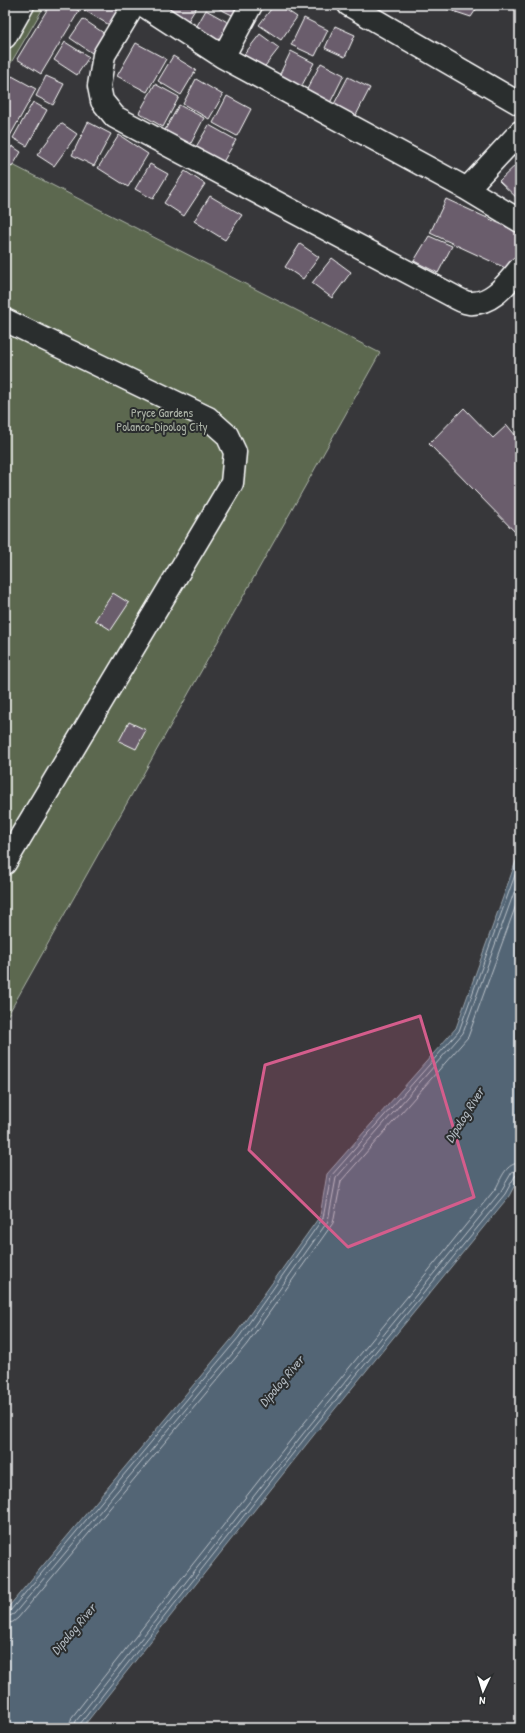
<svg xmlns="http://www.w3.org/2000/svg" width="525" height="1733" viewBox="0 0 525 1733" font-family="'Patrick Hand',sans-serif">
	<rect width="100%" height="100%" fill="#37373a"/>
	<filter id="ink" filterUnits="userSpaceOnUse"><feTurbulence type="fractalNoise" baseFrequency=".025" numOctaves="2"/><feDisplacementMap in="SourceGraphic" scale="8" xChannelSelector="R" yChannelSelector="G"/><feConvolveMatrix kernelMatrix="1 2 1 2 8 2 1 2 1" color-interpolation-filters="sRGB"/></filter>
	<g filter="url(#ink)">
		<path fill="#5b6850" stroke="#adb4a8" d="M5,5H45L5,73Z
			M5,161L380,353L5,1020Z"/>
		<path fill="#536575" stroke="#98a3ac" d="M520,850V1175L509,1196L317,1431L82,1728H5V1611L235,1335L320,1216L327,1174L456,1028Z"/>
		<g fill="none" stroke-linecap="round" stroke-linejoin="round">
			<path stroke="#bac1c8" stroke-width="1" d="M5,1613L10,1611L239,1337L323,1218L331,1176L459,1031L520,861
				M5,1618L14,1614L243,1341L328,1221L336,1178L463,1033L520,876
				M5,1624L13,1622L18,1618L247,1344L333,1223L341,1181L468,1037L520,894
				M68,1728L72,1717L305,1422L496,1188C502,1177 506,1163 520,1163
				M74,1728L76,1721L310,1425L501,1191L512,1172L520,1169
				M79,1728L80,1724L313,1428L505,1194L515,1176L520,1174"/>
		</g>
		<path fill="#6a5d6c" stroke="#fff" d="M50,5H70L79,11L41,74L17,59Z
			M87,5H124L111,26L84,10Z
			M159,5H198L186,24Z
			M212,5H242L236,17Z
			M274,5H279L297,17L281,40L259,25Z
			M448,5H479L471,17L447,9Z
			M206,10L231,24L219,45L194,31Z
			M304,18L328,30L315,56L291,45Z
			M83,19L105,34L92,53L70,38Z
			M335,26L355,35L345,57L325,48Z
			M260,34L279,48L262,70L243,56Z
			M65,42L89,57L77,75L54,60Z
			M136,43L166,59L147,92L117,76Z
			M291,51L314,63L301,87L279,76Z
			M173,56L196,70L181,95L158,81Z
			M321,63L344,75L330,103L306,91Z
			M12,76L36,89L5,145V89Z
			M46,76L64,84L53,105L36,96Z
			M348,77L370,88L352,123L330,112Z
			M196,79L223,95L209,119L183,104Z
			M155,84L179,97L163,127L139,113Z
			M227,96L251,109L237,136L213,123Z
			M33,102L47,110L27,146L13,138Z
			M179,105L204,118L187,151L161,137Z
			M88,122L111,134L94,166L72,155Z
			M61,123L77,134L54,166L37,155Z
			M209,125L236,140L220,167L193,152Z
			M119,135L148,154L128,187L98,168Z
			M12,146L21,152L12,167L5,163V156Z
			M520,161V201L499,181Z
			M150,164L168,174L153,199L135,189Z
			M185,171L205,184L184,216L164,203Z
			M210,196L242,215L225,240L194,221Z
			M446,199L520,233V253L512,271L430,233Z
			M429,236L452,246L438,273L414,261Z
			M300,244L319,257L303,279L285,267Z
			M332,258L351,272L332,298L312,283Z
			M464,408L493,438L507,425L520,441V537L429,444Z
			M113,593L129,603L111,630L95,620Z
			M129,722L146,730L136,749L119,741Z"/>
		<g fill="none" stroke-linecap="round" stroke-linejoin="round">
			<g stroke="#fff" stroke-width="25">
				<path id="minor" d="M134,5L104,55L99,86L102,101L115,117L451,295C456,298 463,302 469,303C492,305 507,283 520,268
					M143,5L223,57
					M251,5L223,57L467,189L520,221
					M349,5L520,104
					M5,37L23,5
					M467,189L520,132
					M5,320L208,418L227,435L235,452L232,483L5,863"/>
			</g>
			<use href="#minor" stroke="#2a2d2e" stroke-width="22"/>
		</g>
	</g>
	<path fill="#d45d8c" fill-opacity="0.2" stroke="#d45d8c" stroke-width="3" stroke-linejoin="round" d="M420,1016L474,1197L348,1247L249,1150L265,1065Z"/>
	<g text-anchor="middle" stroke-width="4" stroke-linejoin="round" paint-order="stroke">
		<g font-size="12" fill="#adb4a8" stroke="#2a2d2e">
			<text x="162" y="417">Pryce Gardens<tspan x="162" dy="14">Polanco-Dipolog City</tspan></text>
		</g>
		<g font-size="13" font-style="italic" fill="#b2bac1" stroke="#2a2d2e">
			<text transform="translate(464 1115) rotate(-58)" y="5">Dipolog River</text>
			<text transform="translate(281 1381) rotate(-50)" y="5">Dipolog River</text>
			<text transform="translate(73 1629) rotate(-50)" y="5">Dipolog River</text>
		</g>
	</g>
	<rect width="525" height="1733" fill="none" stroke="#2a2d2e" stroke-width="20"/>
	<rect x="10" y="10" width="505" height="1713" fill="none" stroke="#fff" stroke-width="1.5" filter="url(#ink)"/>
	<g transform="translate(483 1691) rotate(184)" stroke="#2a2d2e" stroke-width="3" paint-order="stroke">
	<path d="M0-3L7 15L0 10L-7 15Z" fill="#ffffff"/>
	<text y="-6" font-size="11" font-weight="bold" text-anchor="middle" fill="#ffffff">N</text>
	</g>
</svg>
